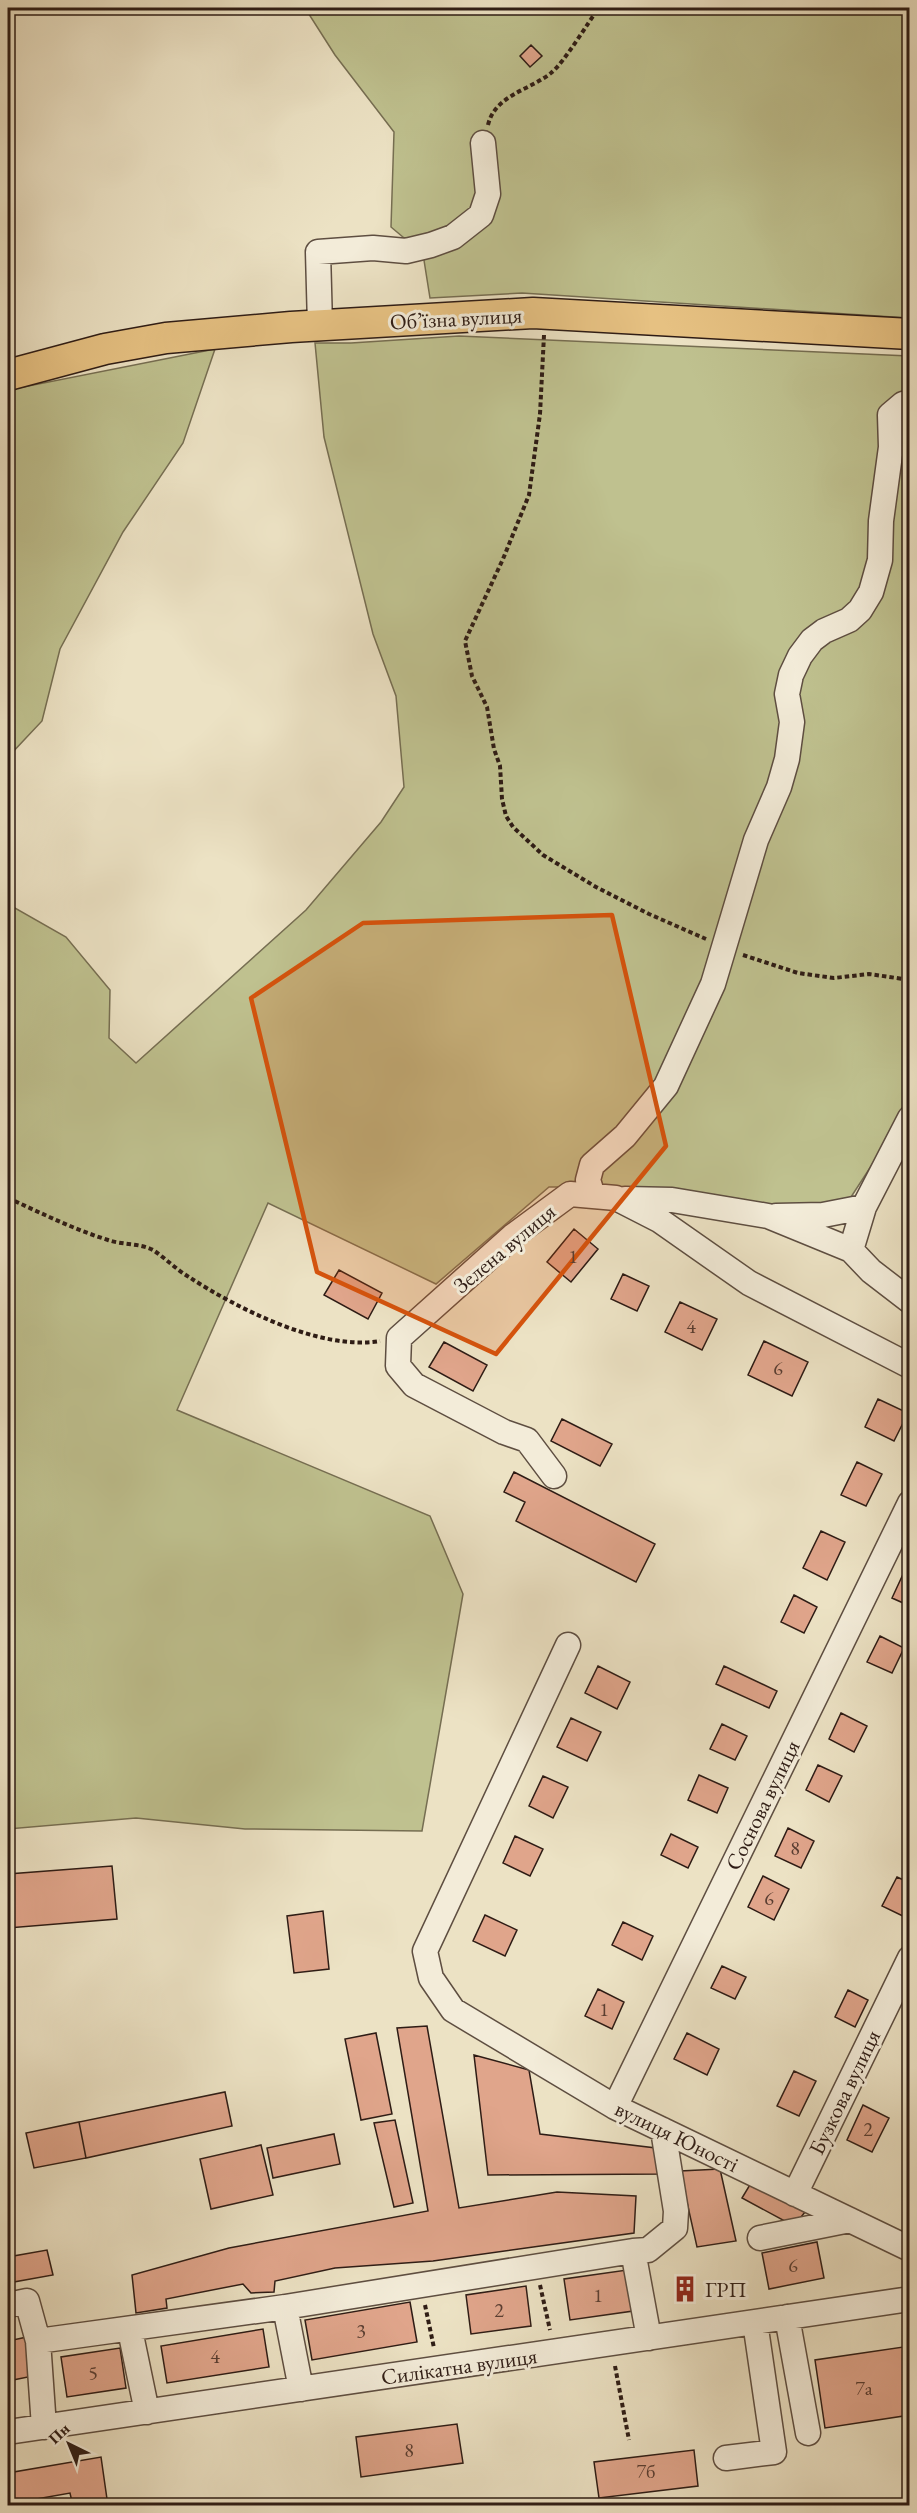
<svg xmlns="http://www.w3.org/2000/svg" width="917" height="2513" viewBox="0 0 917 2513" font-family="'EB Garamond',serif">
	<rect width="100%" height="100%" fill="#ece2c4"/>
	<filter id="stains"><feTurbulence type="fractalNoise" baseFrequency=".00333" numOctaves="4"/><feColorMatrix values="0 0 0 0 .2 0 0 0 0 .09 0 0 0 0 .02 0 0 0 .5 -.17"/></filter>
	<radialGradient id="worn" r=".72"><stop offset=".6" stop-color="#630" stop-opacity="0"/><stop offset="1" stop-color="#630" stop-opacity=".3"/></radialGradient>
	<path fill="#bfc18f" stroke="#766e52" stroke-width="1.5" d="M305,8H909V318L522,293L430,298L423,254L391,227L394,132L335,55Z
		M459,336L909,356V1108L851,1197L815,1209L573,1187H549L436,1284L268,1203L177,1410L430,1516L463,1594L422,1831L245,1829L136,1818L8,1829V904L66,937L110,990L109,1038L136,1063L306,910L381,822L404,787L396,696L373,634L324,437L315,343H351Z
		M215,349L183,443L123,532L60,649L42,721L8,757V390Z"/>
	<path fill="#e0a58b" stroke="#2e1c15" stroke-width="1.5" d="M531,45L542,56L530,67L520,56Z
		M574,1229L598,1249L571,1282L547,1262Z
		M339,1270L382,1293L368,1319L324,1295Z
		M623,1274L649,1286L637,1311L611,1299Z
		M680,1302L717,1319L702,1350L665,1332Z
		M764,1341L808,1362L792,1396L748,1375Z
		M444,1342L487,1365L473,1391L429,1367Z
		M878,1399L908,1413L894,1441L865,1427Z
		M562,1419L612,1444L600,1466L551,1441Z
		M857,1462L882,1474L866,1506L841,1495Z
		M514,1472L655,1544L636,1582L516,1521L525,1502L504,1492Z
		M821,1531L845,1542L827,1580L803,1568Z
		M905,1570L910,1572V1606L892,1598Z
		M794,1595L817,1607L804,1633L781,1622Z
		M880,1636L904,1648L892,1673L867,1662Z
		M598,1666L630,1682L617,1709L585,1693Z
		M724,1666L777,1691L769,1708L716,1684Z
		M841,1713L867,1726L854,1752L829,1739Z
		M571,1718L601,1732L587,1761L557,1747Z
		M722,1724L747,1736L735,1760L710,1749Z
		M818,1765L842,1776L829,1802L806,1790Z
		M699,1775L728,1788L717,1813L688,1800Z
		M543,1776L568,1787L553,1818L529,1806Z
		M788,1828L814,1841L801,1868L775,1856Z
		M671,1834L698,1847L688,1868L661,1855Z
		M515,1836L543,1849L530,1876L503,1863Z
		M112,1866L117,1919L8,1928V1874Z
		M763,1876L789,1889L774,1920L748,1907Z
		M897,1877L910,1883L909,1919L882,1906Z
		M323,1911L329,1969L294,1973L287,1916Z
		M485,1915L517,1930L505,1956L473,1941Z
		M623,1922L653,1936L642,1960L612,1945Z
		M722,1966L746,1977L735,1999L711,1988Z
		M598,1989L624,2002L612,2029L585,2016Z
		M848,1990L868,2000L855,2027L835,2017Z
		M427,2026L459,2208L557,2192L636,2196L634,2233L433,2261L335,2268L275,2281L274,2292L251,2293L243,2284L166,2299L167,2308L136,2313L132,2275L229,2248L428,2211L397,2028Z
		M376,2033L392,2114L361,2120L345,2039Z
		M687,2033L719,2049L707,2075L674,2059Z
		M474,2055L529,2070L540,2134L664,2149L663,2174L488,2175Z
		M794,2071L816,2081L799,2116L777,2106Z
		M225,2092L232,2126L86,2158L79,2122Z
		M863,2105L889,2118L872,2152L847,2140Z
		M395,2120L413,2203L394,2207L374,2123Z
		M79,2122L86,2158L34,2168L26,2133Z
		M334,2134L340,2164L273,2178L267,2148Z
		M261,2145L273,2195L211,2209L200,2159Z
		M720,2169L736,2241L697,2247L680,2171Z
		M751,2183L805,2212L794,2226L742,2198Z
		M817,2242L824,2278L769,2289L762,2253Z
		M47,2250L53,2275L8,2283V2257Z
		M627,2270L633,2311L570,2320L564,2279Z
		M910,2270V2283L905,2284L903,2271Z
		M689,2283L691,2294L680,2296L678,2284Z
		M526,2286L531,2326L471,2334L466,2295Z
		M410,2302L417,2342L312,2360L305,2320Z
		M263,2329L269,2367L167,2383L161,2346Z
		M27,2337L33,2376L8,2381V2341Z
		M910,2346V2415L825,2428L815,2360Z
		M120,2348L126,2388L67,2397L61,2357Z
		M457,2424L463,2463L361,2477L356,2437Z
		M694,2450L698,2486L599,2498L594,2462Z
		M101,2457L108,2506H73L70,2493L8,2504V2473Z"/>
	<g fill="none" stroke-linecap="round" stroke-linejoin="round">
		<g stroke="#5e4e41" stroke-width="27">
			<path id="minor" d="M320,325L318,252L373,248L406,251L431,245L453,237L481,215L488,194L483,143
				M910,1118L864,1207L851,1250L871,1271L910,1301
				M593,1196L588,1180L592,1165L625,1136L666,1086L713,984L756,840L779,787L787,759L792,722L787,694L791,675L800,656L812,640L824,631L849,620L860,610L871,592L880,560L881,521L891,447L890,415L903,404L910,402
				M625,1199L672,1200L768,1216L851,1250
				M776,1216L823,1215L864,1207
				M554,1476L527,1440L504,1432L414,1385L398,1366L399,1338L513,1236L570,1194L616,1198L659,1220L749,1283L910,1366
				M568,1645L425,1951L431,1978L453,2010L615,2107L910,2249
				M615,2107L910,1503
				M795,2194L910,1958
				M760,2238L850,2220
				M633,2251L648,2250L675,2228L676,2211L663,2130
				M8,2305L27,2301L38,2341L44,2427
				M285,2307L301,2389
				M787,2317L808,2433
				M130,2330L147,2412
				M38,2341L285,2307L633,2251L649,2338
				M8,2432L910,2299
				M726,2458L774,2452L755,2322"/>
		</g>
		<g stroke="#2e1c15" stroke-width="33">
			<path id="major" d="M8,375L105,349L166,338L291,327L533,313L910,334"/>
		</g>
		<path stroke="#2e1c15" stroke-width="4" stroke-dasharray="4.5 3" stroke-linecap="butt" d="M488,125C495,95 530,90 551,73C564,63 588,22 599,8
			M544,335L540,414L529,495L503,559L465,641L472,676L487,707L494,749L500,766L502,799L506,816L513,827L543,855L596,887L649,914L706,939
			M743,955L798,973L834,978L869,974L910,980
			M8,1198C41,1213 73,1229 108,1240C122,1245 140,1243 153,1250C165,1258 177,1270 189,1277C238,1309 321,1351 380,1341
			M540,2285L550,2330
			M425,2305L434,2348
			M615,2366L629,2440"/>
		<use href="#minor" stroke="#f3ecd9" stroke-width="24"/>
		<use href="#major" stroke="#e6c182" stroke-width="30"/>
	</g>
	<path fill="#d5530d" fill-opacity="0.2" stroke="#d5530d" stroke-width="4.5" stroke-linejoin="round" d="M612,915L666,1146L496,1354L317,1272L251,998L363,923Z"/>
	<defs>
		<g id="building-bare" transform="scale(2.07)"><path d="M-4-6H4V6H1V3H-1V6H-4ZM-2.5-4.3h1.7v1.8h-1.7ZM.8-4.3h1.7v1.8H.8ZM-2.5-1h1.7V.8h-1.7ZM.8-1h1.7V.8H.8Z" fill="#8f2418" stroke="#f3ecd9" stroke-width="2.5" paint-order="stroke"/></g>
	</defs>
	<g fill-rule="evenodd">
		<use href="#building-bare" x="685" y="2289"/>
	</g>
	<g text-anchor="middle" stroke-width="6" stroke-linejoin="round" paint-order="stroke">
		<g font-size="20" fill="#5a3e32">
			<text x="573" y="1263">1</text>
			<text x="691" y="1333">4</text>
			<text x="778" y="1375">6</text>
			<text x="795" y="1855">8</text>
			<text x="769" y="1905">6</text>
			<text x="604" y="2016">1</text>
			<text x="868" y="2136">2</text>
			<text x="793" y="2272">6</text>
			<text x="598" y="2302">1</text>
			<text x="499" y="2317">2</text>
			<text x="361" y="2338">3</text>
			<text x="215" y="2363">4</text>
			<text x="93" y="2380">5</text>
			<text x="864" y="2395">7а</text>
			<text x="409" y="2457">8</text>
			<text x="646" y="2478">7б</text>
		</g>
		<g font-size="22" fill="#2e1c15" stroke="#f3ecd9">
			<text transform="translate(456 318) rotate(-3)" y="8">Об’їзна вулиця</text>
			<text transform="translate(504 1248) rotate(-40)" y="8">Зелена вулиця</text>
			<text transform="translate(762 1805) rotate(-64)" y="8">Соснова вулиця</text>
			<text transform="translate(844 2092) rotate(-64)" y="8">Бузкова вулиця</text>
			<text transform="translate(677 2136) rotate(26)" y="8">вулиця Юності</text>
			<text transform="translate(459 2366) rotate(-8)" y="8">Силікатна вулиця</text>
		</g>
		<g font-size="22" fill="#2e1c15" stroke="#f3ecd9" text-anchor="start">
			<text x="705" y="2297">ГРП</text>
		</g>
	</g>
	<rect width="917" height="2513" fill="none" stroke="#ece2c4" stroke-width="30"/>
	<rect x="9" y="9" width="899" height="2495" fill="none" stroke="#2e1c15" stroke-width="3"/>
	<rect x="15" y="15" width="887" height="2483" fill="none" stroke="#2e1c15" stroke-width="1.5"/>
	<g transform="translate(69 2444) rotate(317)" stroke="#f3ecd9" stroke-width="4.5" paint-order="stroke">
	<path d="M0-4.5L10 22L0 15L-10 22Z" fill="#2e1c15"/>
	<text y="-9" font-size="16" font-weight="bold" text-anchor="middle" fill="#2e1c15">Пн</text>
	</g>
	<rect width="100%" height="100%" filter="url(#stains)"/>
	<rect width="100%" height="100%" fill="url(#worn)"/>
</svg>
